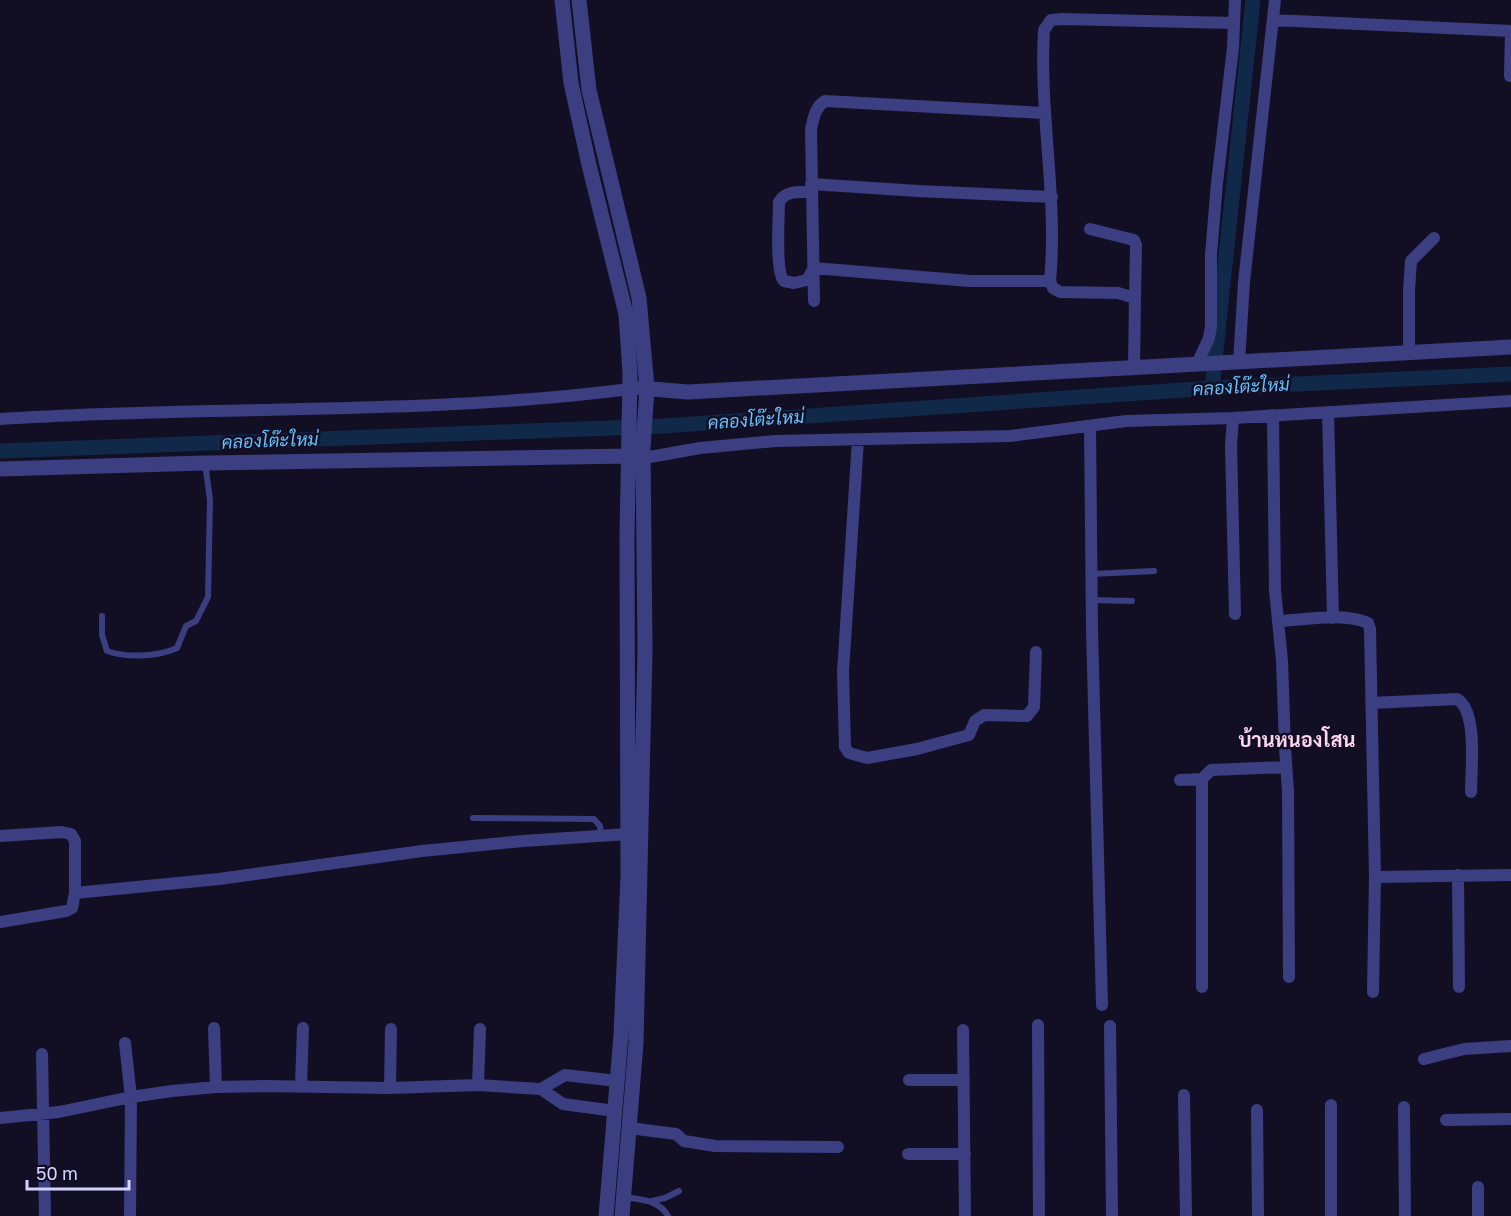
<svg xmlns="http://www.w3.org/2000/svg" width="1511" height="1216" viewBox="0 0 1511 1216" font-family="'Golos Text',Sarabun,sans-serif">
	<rect width="100%" height="100%" fill="#120f24"/>
	<g fill="none" stroke-linecap="round" stroke-linejoin="round">
		<path stroke="#102948" stroke-width="15" d="M1212,388L1253,0
			M0,451L664,426L1212,388L1511,374"/>
		<path stroke="#3c3e82" stroke-width="6" d="M1092,574L1154,571
			M1092,600L1132,601
			M102,616V635L107,651C127,658 157,657 177,648L186,626L196,621L208,597L210,500L205,463
			M473,818L594,819L600,826L601,836
			M624,1197C641,1200 658,1199 668,1216
			M652,1201L665,1198L679,1191"/>
		<path stroke="#3c3e82" stroke-width="12" d="M1273,20L1511,31
			M1510,76L1511,31
			M811,184L918,191L1052,197
			M811,192C799,192 786,190 779,202C779,217 775,272 784,281L794,283L807,280L813,269
			M1090,229L1134,240L1136,245L1135,298
			M814,268L970,281H1050
			M814,301L811,129C814,117 815,107 825,101L1043,113
			M1409,353V290L1411,261L1434,238
			M1239,362L1244,282L1275,0
			M1197,364L1209,338L1211,326V255L1217,183L1233,48L1235,0
			M1134,368L1135,298L1118,293L1060,292L1053,288L1050,281C1058,197 1039,114 1044,30L1051,20L1062,19L1233,23
			M1328,412L1333,618
			M1273,415L1275,590L1282,661L1285,747L1288,791L1289,977
			M1233,418L1231,445L1235,614
			M0,419C210,405 421,416 630,389
			M1090,426L1092,630L1102,1005
			M858,440L843,672L845,747L849,753L867,758L917,749L969,735L975,721L984,715L1027,716L1034,707L1036,652
			M644,458L700,448L775,441L1010,436L1126,421L1233,418L1511,401
			M1279,621C1304,620 1345,612 1368,623L1370,629L1375,877L1373,992
			M1371,703L1457,699C1478,711 1471,770 1471,792
			M1180,780L1202,779
			M0,836L62,832L71,834L75,841V893L72,908L66,911L0,922
			M1458,875L1459,987
			M1375,877L1511,875
			M75,893L219,879L422,851L523,841L628,834
			M1202,987V779L1211,770L1286,767
			M1038,1025L1039,1216
			M1110,1026L1112,1216
			M214,1028L216,1087
			M963,1030L965,1216
			M125,1043L131,1097L130,1216
			M42,1054L45,1216
			M1424,1059L1464,1049L1511,1046
			M909,1080H964
			M478,1085L480,1029
			M301,1086L303,1028
			M390,1088L391,1029
			M541,1089L565,1075L617,1081
			M1184,1095L1186,1216
			M1404,1107L1405,1216
			M1257,1110L1258,1216
			M0,1118L59,1112L131,1097L172,1091L216,1087L263,1086L390,1088L478,1085L541,1089L563,1104L615,1111
			M1446,1120L1511,1119
			M629,1128L676,1134L684,1141L715,1146L838,1147
			M908,1154H965
			M1478,1187V1216
			M1331,1216V1105"/>
		<path stroke="#3c3e82" stroke-width="15" d="M562,0L571,83L589,165L626,314L630,373L627,538L628,877L621,1035L606,1216
			M579,0L589,90L639,298L647,388L643,448L645,650L636,1043L622,1216
			M640,388L688,392L1511,347
			M0,469L205,463L629,456L639,458"/>
	</g>
	<g text-anchor="middle" stroke-width="5" stroke-linejoin="round" paint-order="stroke">
		<g font-size="18" font-style="italic" fill="#66bffa" stroke="#120f24">
			<text transform="translate(1241 387) rotate(-3)" y="6">คลองโต๊ะใหม่</text>
			<text transform="translate(756 420) rotate(-4)" y="6">คลองโต๊ะใหม่</text>
			<text transform="translate(270 441) rotate(-2)" y="6">คลองโต๊ะใหม่</text>
		</g>
		<g font-size="20" font-weight="bold" fill="#fed6f2" stroke="#120f24">
			<text x="1297" y="747">บ้านหนองโสน</text>
		</g>
	</g>
	<path d="M27 1180v9h102v-9" fill="none" stroke="#d6d4fe" stroke-width="3"/>
	<text x="36" y="1180" font-size="18" fill="#d6d4fe" stroke="#120f24" stroke-width="4.5" paint-order="stroke">50 m</text>
</svg>
